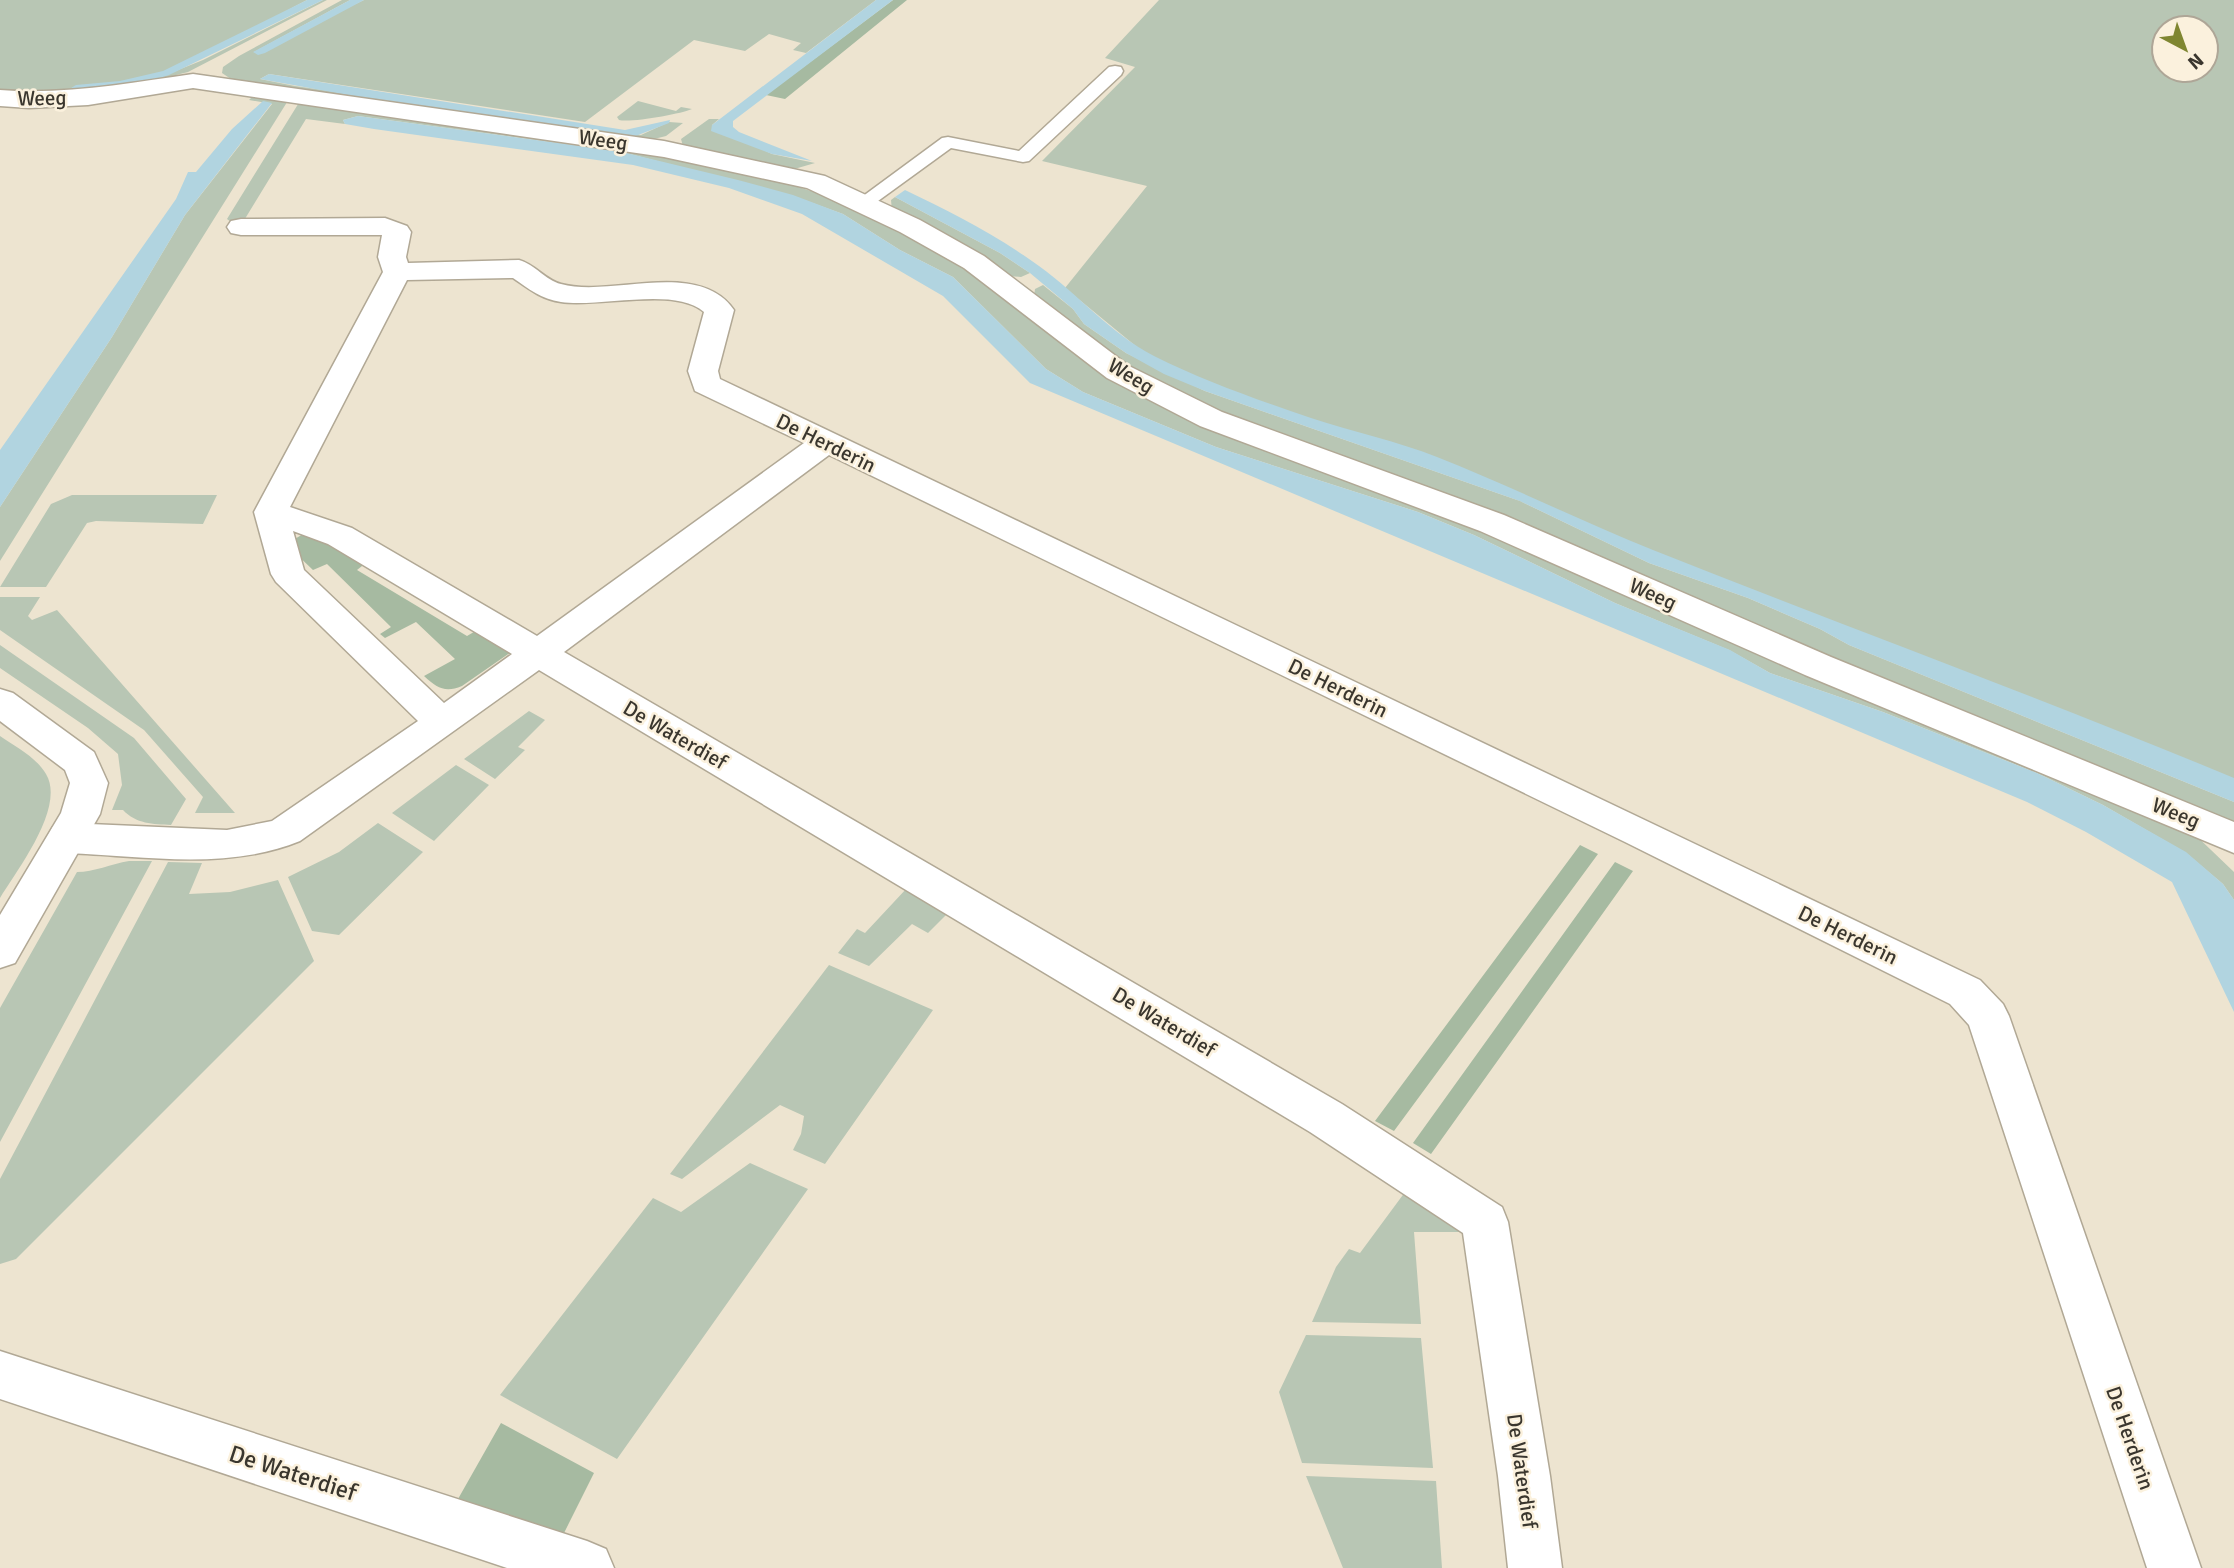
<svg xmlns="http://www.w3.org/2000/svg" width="2234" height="1568" viewBox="0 0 2234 1568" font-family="Signika,sans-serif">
	<rect width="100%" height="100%" fill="#ede4d0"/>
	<path fill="#b8c6b4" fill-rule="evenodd" d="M0,0H307C267,20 230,47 189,64C127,91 66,91 0,90Z
		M323,0H327L188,72L148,82L203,60Z
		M342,0H350L254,52L364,0H876L806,53L793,50L801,43L769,34L745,51L694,40L585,122L269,74L260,79L295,86L641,135L669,122L683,123L666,136L642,142L304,93L231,79L222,73L223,67L239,56Z
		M1159,0H2234V790L1424,462L1160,366L1065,288L1147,186L1042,161L1135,67L1105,58ZM2164,28H2206V70H2164Z
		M256,93L289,99L0,561V507L112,337L185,215L272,104L249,100Z
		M300,101L662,154L764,176L814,192L867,212L953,257L1054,335L1400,496L2187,827L2234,872V900L2223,884L2186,853L2103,805L2037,773L1883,712L1770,673L1729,650L1615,603L1474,535L1418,512L1216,447L1083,392L1046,369L953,277L900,250L843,214L793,196L618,151L358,116L343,120L345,124L306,119L243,222H231L227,219Z
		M638,101L676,111L681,107L692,109C681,114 630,123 619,120L617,117Z
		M709,119H719L712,125L772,154L815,163L791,170L683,146L681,139Z
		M895,197L1000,253L1030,273L1021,277L1008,276L892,211L891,200Z
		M1043,285L1073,309L1084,324L1126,353L1205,391L1520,501L1649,563L1748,598L1820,629L1849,645L2234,802V828L1231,419L1131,371L1034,296L1035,289Z
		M72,495H217L203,524L96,521L87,523L46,587H0L51,504Z
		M0,597H40L28,616L32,620L57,610L235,813H195L203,797L144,730L0,630Z
		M0,645L134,738L186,799L171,825C153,824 136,824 123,810H112L122,785L118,754L88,728L0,668Z
		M529,711L545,720L518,747L525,750L495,779L464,759Z
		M0,736C16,747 36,757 46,774C66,807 17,870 0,898Z
		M456,765L489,785L434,841L392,813Z
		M378,823L423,852L339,935L312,931L288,877L339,852Z
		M129,861H152L0,1142V1008L77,872C94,872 111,864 129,861Z
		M168,862L202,863L189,894L230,892L278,880L314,961L16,1259L0,1264V1179Z
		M907,888L948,913L928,933L912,924L869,966L838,953L857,929L865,933Z
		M829,965L933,1010L825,1164L793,1150L801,1134L804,1116L780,1105L682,1179L670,1174Z
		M750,1163L808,1189L617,1459L500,1395L653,1198L681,1212Z
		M1408,1188L1462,1232H1414L1421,1324L1312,1322L1336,1267L1349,1249L1360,1253Z
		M1306,1335L1421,1338L1433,1468L1302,1463L1279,1392Z
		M1306,1476L1436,1481L1442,1568H1343Z"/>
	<path fill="#a6baa1" d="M893,0H907L785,99L766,95Z
		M305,533H312L367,562L357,570L467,636L479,629L514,650L462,686C445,693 437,688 424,676L455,659L416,622L385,638L380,634L391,627L327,564L313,570L290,548L293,540Z
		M1580,845L1598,854L1394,1131L1375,1121Z
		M1615,862L1633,871L1431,1154L1413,1143Z
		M501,1423L594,1473L564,1533L458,1499Z"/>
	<path fill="#b1d4e0" d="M307,0H323L169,75L148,82L68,90L76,85L120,81L163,71Z
		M350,0H364L265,53L258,55L253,52Z
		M876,0H893L733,121V127L739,132L812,161L772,154L711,131L712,125Z
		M269,74L625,130L670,120L669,123L633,137L365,98L260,79Z
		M263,101L272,103L185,215L112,337L0,507V450L176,199L188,172H196L232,129Z
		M358,116L618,151L738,180L793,195L843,214L900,250L953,277L1046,369L1083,392L1216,447L1418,512L1474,535L1615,603L1730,650L1770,673L1883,712L2037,773L2103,805L2186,852L2223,884L2234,900V1012L2172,882L2086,832L2027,802L1030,383L943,296L802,214L729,188L633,165L374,129L345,124L343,120Z
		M905,190C951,212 998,236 1039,266C1079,295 1110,333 1154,356C1204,381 1258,400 1311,418C1353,432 1397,441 1437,457C1510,486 1581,521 1653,550C1846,627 2042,698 2234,778V802L1849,645L1820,629L1748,598L1649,563L1520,501L1205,391L1164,374L1126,353L1084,324L1073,309L1030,273L1000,253L895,197Z"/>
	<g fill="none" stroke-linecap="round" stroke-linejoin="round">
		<g stroke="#b1a895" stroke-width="3">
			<path id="lane" d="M1115,66L1121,67L1123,71L1121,75L1029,161L1023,162L951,148L867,209L860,211L851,205L942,138L948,137L1019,151L1109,67Z"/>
		</g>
		<g stroke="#b1a895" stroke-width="3">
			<path id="street" d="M193,74L664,141L825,176L920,220L984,256L1129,366L1222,412L1504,515L1831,657L2234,822V853L1805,675L1480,531L1200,426L1107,378L964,268L900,232L807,188L664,157L193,88L88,105L29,108L0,106V90C65,95 129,83 193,74Z
				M385,218L407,226L411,232L406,257L408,263L519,260C536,265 545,280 561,284C611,298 698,258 734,310L718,371L720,379L1980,980L2003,1004L2009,1016L2201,1568H2147L1969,1025L1950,1004L1625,842L829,455L564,652L1342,1104L1502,1207L1508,1222L1550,1476L1562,1568H1508L1498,1476L1463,1233L1310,1132L539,670L300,841C227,871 144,856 67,853L53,849L47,838L53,827L67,823L227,830L272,821L418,721L276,582L271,574L254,512L383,272L378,257L382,235H241L231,233L227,227L231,221L241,219ZM513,278C529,289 541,299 561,302C599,308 675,286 704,312L688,371L695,391L804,443L537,636L352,528L290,507L407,280ZM293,531L328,544L512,654L444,703L304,570Z
				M0,1351L587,1541L606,1549L614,1568H507L0,1399Z"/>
		</g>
		<g stroke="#b1a895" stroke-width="3">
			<path id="secondary" d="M0,689L13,693L94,752L108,783L100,814L15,963L0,968V915L61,813L70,783L65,770L0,721Z"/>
		</g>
		<use href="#lane" fill="#fff" fill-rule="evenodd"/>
		<use href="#street" fill="#fff" fill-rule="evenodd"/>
		<use href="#secondary" fill="#fff" fill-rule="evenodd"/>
	</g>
	<g text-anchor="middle" stroke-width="5" stroke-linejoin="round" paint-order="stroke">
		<g font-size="21" fill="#3a362e" stroke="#fbf1dd">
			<text transform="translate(42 98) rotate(-1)" y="7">Weeg</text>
			<text transform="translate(603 140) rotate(8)" y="7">Weeg</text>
			<text transform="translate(1131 376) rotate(31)" y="7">Weeg</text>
			<text transform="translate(826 443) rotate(26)" y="7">De Herderin</text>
			<text transform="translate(1653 594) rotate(24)" y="7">Weeg</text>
			<text transform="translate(1338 688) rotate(26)" y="7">De Herderin</text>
			<text transform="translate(675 735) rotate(30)" y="7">De Waterdief</text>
			<text transform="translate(2176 813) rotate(22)" y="7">Weeg</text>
			<text transform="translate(1848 935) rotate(26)" y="7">De Herderin</text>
			<text transform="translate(1164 1022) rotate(31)" y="7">De Waterdief</text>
			<text transform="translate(2130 1438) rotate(71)" y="7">De Herderin</text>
			<text transform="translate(1522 1471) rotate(82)" y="7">De Waterdief</text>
		</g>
		<g font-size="24" fill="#3a362e" stroke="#fbf1dd">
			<text transform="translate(293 1473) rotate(18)" y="8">De Waterdief</text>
		</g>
	</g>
	<g transform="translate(2185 49) rotate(139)"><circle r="33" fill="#fbf1dd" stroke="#aea697" stroke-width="2"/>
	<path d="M0-5L12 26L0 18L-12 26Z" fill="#7f8631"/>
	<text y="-10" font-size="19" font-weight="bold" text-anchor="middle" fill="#3a362e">N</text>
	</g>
</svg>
